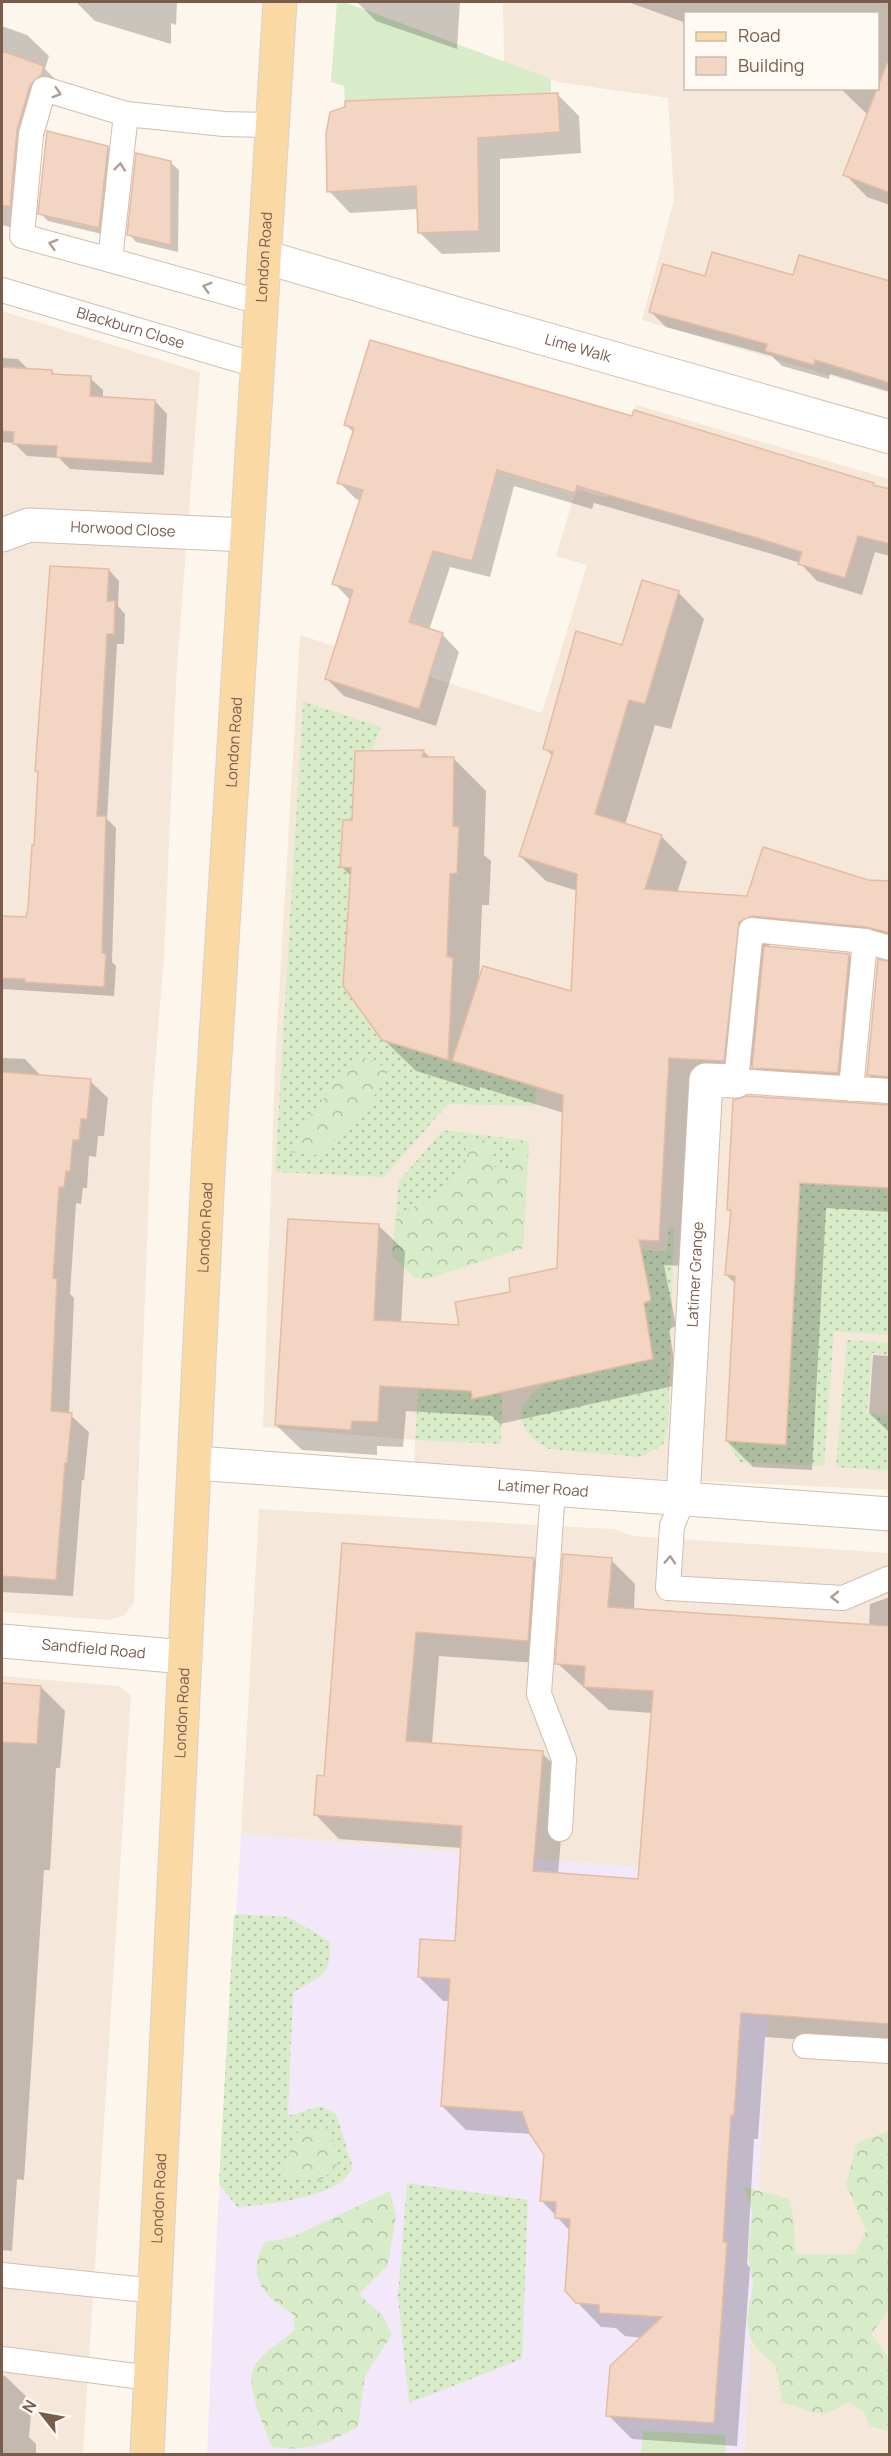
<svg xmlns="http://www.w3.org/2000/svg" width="891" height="2456" viewBox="0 0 891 2456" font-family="Manrope,sans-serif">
	<defs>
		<pattern id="grass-dots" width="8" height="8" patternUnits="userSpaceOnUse" patternTransform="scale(1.5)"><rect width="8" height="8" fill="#d8ecc9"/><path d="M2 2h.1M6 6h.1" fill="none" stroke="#b4c2a5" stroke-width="1.8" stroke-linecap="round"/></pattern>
		<pattern id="forest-crowns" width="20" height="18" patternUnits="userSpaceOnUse" patternTransform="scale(1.5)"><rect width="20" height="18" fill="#d8ecc9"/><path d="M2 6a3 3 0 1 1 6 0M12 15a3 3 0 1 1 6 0" fill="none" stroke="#b4c2a5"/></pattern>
	</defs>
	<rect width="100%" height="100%" fill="#fdf6ec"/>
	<path fill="#f5e8da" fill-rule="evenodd" d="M503,2H889V393L642,320L674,200L668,98L558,82L504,63ZM686,14H878V88H686Z
		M2,311L200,372L177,665L164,956L152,1105L134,1602L124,1616L108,1620L2,1612Z
		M636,405L889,479V1490L414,1467L415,1440L263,1427L275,1064L300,635L542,713L587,565L556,556L576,489L607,498Z
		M259,1509L592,1528L614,1529L633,1536L889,1553V2454H744L775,1874L618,1866L241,1834Z
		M2,1676L119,1686L131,1696L83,2454H2Z"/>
	<path fill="#f3e8fa" d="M241,1834L618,1866L776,1874L744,2454H207L217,2229Z"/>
	<path fill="url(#grass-dots)" d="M303,701L381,727L372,750L355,751L352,820H343L340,867L351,868L344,986L384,1042L411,1024L418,1051L506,1078L537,1061L535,1106L448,1104L384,1177L275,1172Z
		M443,1130L529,1141L523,1248L426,1279L414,1277L392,1255L399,1181Z
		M768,1181L889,1188V1335L834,1331L824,1466L740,1462L726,1441L786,1444L798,1222Z
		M669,1227L674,1228L668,1426L663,1445L641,1457L549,1449C536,1442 525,1434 522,1420C518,1405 534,1392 545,1384C554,1377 636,1363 653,1359L644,1303L651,1300L633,1249L666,1252Z
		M847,1340L889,1343V1355L872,1353L867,1413L889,1416V1471L836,1467Z
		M420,1367L502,1392L501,1444L415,1440Z
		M234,1914L288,1917L329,1941C333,1977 320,1975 293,1993L288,2116L320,2106L336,2114L353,2168C337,2200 271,2202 238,2208L219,2184Z
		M407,2183L528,2200L522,2359L409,2403L398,2296Z"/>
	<path fill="url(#forest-crowns)" d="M357,1054L389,1069L371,1102L341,1134L315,1155L289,1152L308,1119Z
		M466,1138L490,1141L493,1166L509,1172L516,1140L529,1141L523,1248L426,1279L414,1277L392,1255L396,1216L434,1196L465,1167Z
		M331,2125L337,2167L319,2182L282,2174L296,2133Z
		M889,2131V2310L871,2334L889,2358L890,2427L887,2431L870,2426L864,2412L849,2402L823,2415L782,2402L776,2366L758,2350L750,2338L747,2320L753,2284L748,2257L752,2212L745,2187L789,2199L793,2215L796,2254H855L866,2231L846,2184L857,2143Z
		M390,2191L396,2216L388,2265L359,2294L383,2316L392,2334L365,2376L358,2426C328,2445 307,2452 272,2447C265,2429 243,2383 255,2365C264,2351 283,2341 295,2330L293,2314C263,2296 245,2276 265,2242L292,2237Z"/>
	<path fill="#d8ecc9" d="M337,2H344L551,79V93L345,101L344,86L331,82Z
		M643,2431L726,2435L725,2454H641Z"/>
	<path fill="#0003" d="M76,2H177L176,25L171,23V44L95,21Z
		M357,2H460L457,49L376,21Z
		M628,2H882L890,4V205L867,197L845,174L868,115L843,91L844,88H878V14H686V23Z
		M2,26L27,35L49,56L45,69L65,89L63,97L52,107L19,230L2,225Z
		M557,94L579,116L581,153L500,159V252L442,254L420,233L419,209L350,213L329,191Z
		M107,147L115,155L106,235L48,221L40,213Z
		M171,163L179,170L178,252L136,242L129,234Z
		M706,277H794L890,295V392L830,374L829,379L782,366L772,356L666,327L651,312Z
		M2,358L18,359L29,370L52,371L56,376L90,378L103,390V398L155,401L167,414L164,475L70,469L59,458L27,456L14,443L2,442Z
		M633,418L873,484L890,491V556L875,552L862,595L817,581L800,563L772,554L594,503L592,509L514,486L490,577L450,567L429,630L442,634L459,652L436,726L344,696L327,679L351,601L334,583L361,501L356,499L339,482L354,433L346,425Z
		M109,570L119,581L118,606L125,614L124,644H117L107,819L116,828L112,962L116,966L114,996L2,989V916L28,918L36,846L39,773L37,771Z
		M643,582L679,593L704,619L671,729L655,725L625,825L661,836L687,862L677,893L749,897L890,888V952L772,942L768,947L849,955L857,963L845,1080L761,1075L751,1065L749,1086L694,1083L684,1266L664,1265L676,1326L669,1329L678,1385L500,1424L492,1416L406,1411L403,1447L377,1446V1455L302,1450L276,1425L379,1226L405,1251L401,1323L461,1327L512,1293L558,1269L564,1113L480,1087V1091L416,1071L383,1039L352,877L342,867L353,821L423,751L431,758L454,759L486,791L484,855L491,861L489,905H482L479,981L573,993L578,891L546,881L520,856L553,756L544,748L623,647Z
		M890,963V1096L868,1075Z
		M2,1058L25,1059L42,1077L90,1081L108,1098L104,1136H98L96,1157L89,1156L87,1188H83L81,1204L76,1203L70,1294L74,1298L69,1414L89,1432L84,1480H82L73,1596L2,1592Z
		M889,1107L890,1212L826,1208L812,1470L753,1467L727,1441L736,1284L726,1275L732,1213L729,1210Z
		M873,1355L890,1356V1433L869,1413Z
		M344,1544L533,1559L557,1583L552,1664L439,1656L432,1744L542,1753L566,1777L558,1875L639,1880L653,1713L609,1710L557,1663L611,1560L635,1584L634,1610L869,1627L870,1604L890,1597V2046L765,2037L758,2139H754L747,2264L750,2268L737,2446L632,2439L608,2415L643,2338L625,2336L616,2328L601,2327L577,2302L571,2232L542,2201L546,2154L532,2134L466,2130L442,2106L450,2001H443L419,1977L456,1943L462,1848L339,1839L315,1814L326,1778Z
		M2,1684L41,1687L65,1711L60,1768H56L50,1870H44L24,2180L17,2179L12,2251L2,2250Z
		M2,2375L5,2376L32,2402L29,2437L36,2444V2454H2Z"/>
	<path fill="#f3d5c3" stroke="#e6bba3" stroke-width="1.5" d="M2,51L44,66L41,75L30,85L17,130L10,207L2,205Z
		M887,63H890V193L843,175Z
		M558,93L560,132L478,138L479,231L418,233L416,186L327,192L326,134L330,112L345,107V101Z
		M47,131L108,146L99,228L38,214Z
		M136,153L171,161V245L127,235Z
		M712,252L793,275L799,255L890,281V383L815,360L814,365L765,351L767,344L649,312L663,264L705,276Z
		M370,340L632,416L634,410L874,483L873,485L890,489V544L858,536L845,578L798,564L802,552L754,537L577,486L575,493L497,470L472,561L433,551L409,622L443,633L419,709L325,679L353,590L332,584L363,490L337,483L354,428L344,425Z
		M2,367L52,370V374L91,376L90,396L155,400L152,463L56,457L57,446L13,444L14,432L2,431Z
		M50,566L109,569L107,601H115L114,634H107L97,816H106L102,953L106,954L104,987L25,982V979L2,978V916L26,917L28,909L32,845H34L38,772L35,771Z
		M642,580L679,591L645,704L629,700L595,814L662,835L645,889L747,896L763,847L868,880L890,881V933L866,927L752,916L739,922L724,1061L669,1058L659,1241L639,1240L651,1300L644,1303L653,1359L472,1399L471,1391L380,1386L378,1422L352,1421L351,1430L275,1425L288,1219L379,1224L374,1320L459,1325L455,1302L510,1292L509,1278L557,1268L563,1095L452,1061L483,966L571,991L577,874L519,856L553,752L543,749L576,631L622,645Z
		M424,750L422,757H454L453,826L459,827L457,873L450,874L447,956L453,958L448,1060L382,1040L343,986L351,868L340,867L343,820H352L355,751Z
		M764,946L849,954L838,1073L752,1068Z
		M878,959L890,962V1077L867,1075Z
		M2,1072L91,1079L87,1119H81L79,1140H73L70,1171H66L64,1187H59L53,1278L57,1279L51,1411L72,1413L67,1463H65L56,1580L2,1576Z
		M747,1096L890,1105V1188L800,1183L786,1445L726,1441L735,1276L725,1275L731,1210H727L733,1100Z
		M342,1543L534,1558L528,1641L416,1632L406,1741L543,1751L533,1871L638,1879L653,1691L584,1687L585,1666L555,1664L563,1554L612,1558L608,1607L890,1626V2024L741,2013L734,2116L731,2115L723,2242H727L714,2423L606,2416L610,2366L662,2317L599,2313V2305L576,2303L565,2291L570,2219L555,2218L556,2202L540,2201L544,2155L530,2134L522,2112L441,2106L450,1979L418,1977L420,1939L455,1941L462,1826L314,1815L317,1775L324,1776Z
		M2,1683L41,1686L37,1744L2,1742Z"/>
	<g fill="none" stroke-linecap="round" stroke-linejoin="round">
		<g stroke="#d1beb0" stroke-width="26">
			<g id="lane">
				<path d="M110,260L22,236L31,134L44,89L126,114"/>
				<path id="s1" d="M2,290L259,366"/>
				<path d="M263,303L110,260L126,114L224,124L273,125"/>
				<path d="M865,941L890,948"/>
				<path d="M851,1089L865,941L751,930L736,1081L890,1091"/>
				<path d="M553,1490L539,1694L564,1759L560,1829"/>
				<path d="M683,1499L672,1526L668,1588L843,1598L890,1578"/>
				<path d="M805,2046L890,2051"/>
				<path d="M2,2275L156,2291"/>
				<path d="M2,2359L151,2378"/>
			</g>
		</g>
		<g stroke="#d1beb0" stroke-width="35">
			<g id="street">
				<path id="s2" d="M2,535L29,525L246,535"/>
				<path id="s3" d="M196,1463L890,1514"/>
				<path id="s4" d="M683,1499L706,1080L736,1081"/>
				<path id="s5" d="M2,1641L185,1657"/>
			</g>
		</g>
		<g stroke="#d6c0b0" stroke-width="35">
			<g id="secondary">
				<path id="s6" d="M265,257L468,317L890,437"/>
			</g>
		</g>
		<g stroke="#dad1cd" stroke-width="35">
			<g id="primary">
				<path id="s7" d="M147,2454L209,1152L280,2"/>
			</g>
		</g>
		<use href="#lane" stroke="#fff" stroke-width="24"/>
		<use href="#street" stroke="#fff" stroke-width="33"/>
		<use href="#secondary" stroke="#fff" stroke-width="33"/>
		<use href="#primary" stroke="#fbd9a5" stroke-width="33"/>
	</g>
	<defs><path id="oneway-chevron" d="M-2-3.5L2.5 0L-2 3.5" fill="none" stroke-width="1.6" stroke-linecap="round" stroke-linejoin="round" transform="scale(1.5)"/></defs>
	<g stroke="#af9d94">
		<use href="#oneway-chevron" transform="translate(57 93) rotate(17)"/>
		<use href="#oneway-chevron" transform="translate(120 167) rotate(-84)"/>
		<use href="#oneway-chevron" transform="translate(53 244) rotate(-164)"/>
		<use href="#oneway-chevron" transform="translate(207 287) rotate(-164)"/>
		<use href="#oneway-chevron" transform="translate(670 1560) rotate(-86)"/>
		<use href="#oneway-chevron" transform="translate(835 1597) rotate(180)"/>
	</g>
	<g text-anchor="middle" stroke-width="5" stroke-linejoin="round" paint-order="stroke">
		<g font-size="15" fill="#7a5c4d" stroke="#fffaf3">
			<text dy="5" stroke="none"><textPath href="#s7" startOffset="2200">London Road</textPath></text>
			<text dy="5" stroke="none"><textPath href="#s1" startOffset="134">Blackburn Close</textPath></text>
			<text dy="5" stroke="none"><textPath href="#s6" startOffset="326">Lime Walk</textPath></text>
			<text dy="5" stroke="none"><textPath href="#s2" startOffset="123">Horwood Close</textPath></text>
			<text dy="5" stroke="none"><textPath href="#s7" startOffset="1714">London Road</textPath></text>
			<text dy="5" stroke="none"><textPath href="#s7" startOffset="1228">London Road</textPath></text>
			<text dy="5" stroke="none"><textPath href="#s4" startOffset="225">Latimer Grange</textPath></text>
			<text dy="5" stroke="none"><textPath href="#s3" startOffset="348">Latimer Road</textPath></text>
			<text dy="5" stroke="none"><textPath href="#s5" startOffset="92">Sandfield Road</textPath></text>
			<text dy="5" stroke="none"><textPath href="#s7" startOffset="742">London Road</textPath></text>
			<text dy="5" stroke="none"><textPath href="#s7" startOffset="256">London Road</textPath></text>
		</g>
	</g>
	<rect width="891" height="2456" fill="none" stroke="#7a5c4d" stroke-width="6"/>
	<rect x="684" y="12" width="195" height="78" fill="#fffaf3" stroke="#cabbb1" stroke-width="1.5"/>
	<rect x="696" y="32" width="30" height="9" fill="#fbd9a5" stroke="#cabbb1" stroke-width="1.5"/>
	<text x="738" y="42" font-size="18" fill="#7a5c4d">Road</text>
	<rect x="696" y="57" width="30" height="18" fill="#f3d5c3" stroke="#cabbb1" stroke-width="1.5"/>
	<text x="738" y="72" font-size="18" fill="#7a5c4d">Building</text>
	<g transform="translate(42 2414) rotate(301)" stroke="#fffaf3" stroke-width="4.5" paint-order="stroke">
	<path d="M0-4.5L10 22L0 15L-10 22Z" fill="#7a5c4d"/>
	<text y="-9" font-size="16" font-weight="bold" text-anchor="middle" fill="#7a5c4d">N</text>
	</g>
</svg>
